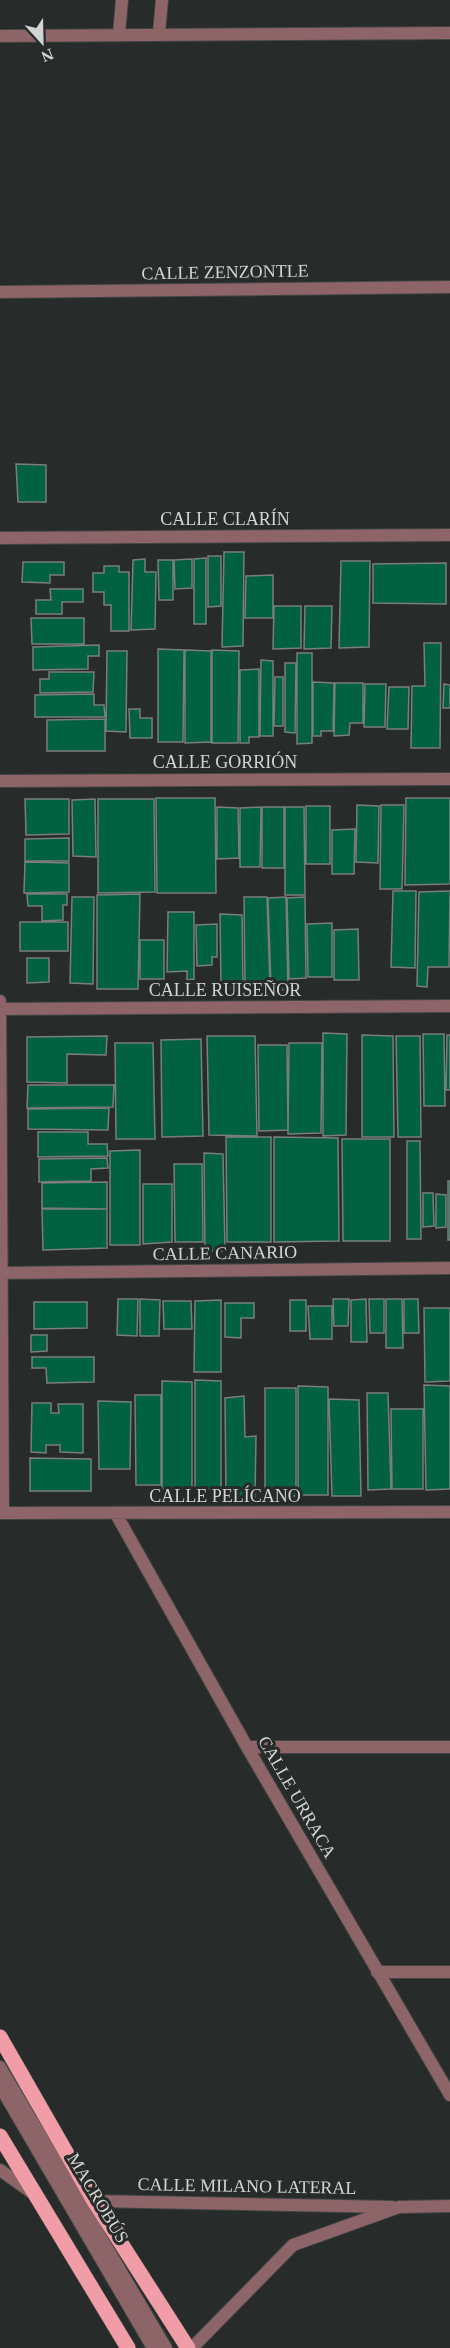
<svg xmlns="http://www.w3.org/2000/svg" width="450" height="2348" viewBox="0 0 450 2348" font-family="Georgia,serif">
	<rect width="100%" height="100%" fill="#272b29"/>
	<path fill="#026141" stroke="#7a7e7c" stroke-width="1.5" d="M16,464L46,465V502H18Z
		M224,552H244L243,646L222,647Z
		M208,556H221V606L208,607Z
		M206,558V624H194V559Z
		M145,559V572H156L155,629L131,630L133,560Z
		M192,559V588L175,589L174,560Z
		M158,560H173V600H159Z
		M341,561H370L369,647L339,648Z
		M23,562H64V575H50V583L22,582Z
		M446,563V604L373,603V564Z
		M104,566H119V572H129V631H111V605H104V592H93V573H104Z
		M273,575V618H245L246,576Z
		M50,589H83V602H62V614H36V600H51Z
		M274,606H301V648L273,649Z
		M305,606H332L331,648L304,649Z
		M31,618H84V644H32Z
		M424,643H441L440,748H411L412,686H425Z
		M99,645V656H88V669L33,670V647Z
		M158,649L184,650L183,742H158Z
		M185,650L211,651V742L185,743Z
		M212,650L239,651L238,743H212Z
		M107,651H127L126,732L106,731Z
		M297,653H312V743L297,744Z
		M261,660L273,661V736H260Z
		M285,663H296L295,733L285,732Z
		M259,669V737H249V743H240V670Z
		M49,672H94L93,692L40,693V679H49Z
		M275,677H283V726H274Z
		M313,682L334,683L333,731H321V736H313Z
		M335,683H363V723H350L349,735L334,736Z
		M365,684H386L385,727H364Z
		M444,684L450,685V708H443Z
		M389,687H409L408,729H387Z
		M94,694V705H104L105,717H35V695Z
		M129,709H140V718H152V738H130Z
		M105,719V751H47V720Z
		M156,798H215L216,893H157Z
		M406,798H450V884L405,885Z
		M25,799H69V834L26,835Z
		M95,799L96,857L73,856L72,800Z
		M98,799H154L155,892L98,893Z
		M357,805L379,806L378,863L356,862Z
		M381,805H404L402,889H380Z
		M306,806H330V864H306Z
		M217,807L238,808L239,858L217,859Z
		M261,807L260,867H240V808Z
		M262,807H284V868H262Z
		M285,807H304L305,895H285Z
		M355,829L354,874H332V830Z
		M69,838V861H25V839Z
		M25,862L69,863V892L24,893Z
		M393,891H416L415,968L391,967Z
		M450,891L449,967H428L427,987L417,986L419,892Z
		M27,894H67V905H63V920L42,921V906H28Z
		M140,894L138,989H97V895Z
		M72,897H94L93,984L70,983Z
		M244,897H267L270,986L245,987Z
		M286,897L288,990L271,989L268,898Z
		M305,897L306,978L289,979L287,898Z
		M168,912H194V979L187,980V971L167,972Z
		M220,914L242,915L243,988L221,987Z
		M20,922H68V951H20Z
		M332,923V977H308L307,924Z
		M217,924V957H212V965L197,966L196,925Z
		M358,929L359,980H334V930Z
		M140,940H164V979H140Z
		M27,958H49V982L27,983Z
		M323,1033L347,1034L346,1135L323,1136Z
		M423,1034H444L445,1106H424Z
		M362,1035L393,1036L394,1137H362Z
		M447,1035H450V1090H446Z
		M107,1036L106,1055L67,1054V1083L27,1082V1037Z
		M207,1036H255L257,1136L209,1135Z
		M396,1036H420L421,1137H398Z
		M201,1039L203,1136L162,1137L161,1040Z
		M115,1043H153L155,1139H116Z
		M289,1043H322L321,1133L288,1134Z
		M258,1045H287L288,1130L259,1131Z
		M28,1085H114L113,1107L27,1108Z
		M109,1108L108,1130L28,1129V1109Z
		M38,1132H88V1144H107L108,1156L38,1157Z
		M226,1137H271V1242H227Z
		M274,1137L338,1138L339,1241L274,1242Z
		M342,1139H390V1241H343Z
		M407,1141H420L421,1239H407Z
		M140,1150V1245H110V1151Z
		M204,1153L223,1154L225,1251H205Z
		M107,1158L108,1168L91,1169V1181L39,1182V1159Z
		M174,1164H202L203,1242H175Z
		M448,1181H450V1240H448Z
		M107,1182V1209L42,1208V1183Z
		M143,1184H172V1242L143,1244Z
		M423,1193H433L434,1226L423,1227Z
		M436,1194L446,1195V1227L436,1228Z
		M42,1209H107V1248L43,1250Z
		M118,1299H138L137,1336L117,1335Z
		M140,1299L160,1300L159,1336H140Z
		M333,1299H349L348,1326H334Z
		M366,1299L367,1342H351V1300Z
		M369,1299H384V1333H370Z
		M386,1299H402L403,1348H386Z
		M404,1299H418L419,1333H404Z
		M221,1300V1372H194L195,1301Z
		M290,1300H306V1331H290Z
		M163,1301H191L192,1329H164Z
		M34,1302H87V1328L34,1329Z
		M225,1303H254V1318H241V1338L225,1337Z
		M308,1306H332V1339H310Z
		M424,1308H450V1381L425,1382Z
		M31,1335H47V1351L31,1352Z
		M32,1357H94V1382L47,1383L46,1368H32Z
		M195,1380L221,1381V1489H195Z
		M162,1381L192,1382V1489H162Z
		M424,1385L450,1386V1489L426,1490Z
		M298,1386L328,1387V1495H298Z
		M265,1388H296V1496H265Z
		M367,1393H388L391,1489L368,1490Z
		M135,1395H161V1485H136Z
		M244,1396L245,1437L256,1436L255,1497H226L225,1398Z
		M329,1399L359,1400L361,1496H332Z
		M98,1401L131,1402L130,1469H99Z
		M32,1403H51V1413H59L58,1404H83V1453L60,1452V1445H46V1453L31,1452Z
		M391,1409H423V1489H392Z
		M30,1458L91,1459V1491H30Z"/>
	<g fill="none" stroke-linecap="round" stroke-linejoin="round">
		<g stroke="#424644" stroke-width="14">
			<path id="lane" d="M159,33L162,0
				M119,34L122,0
				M0,2067L166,2348
				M0,2086L153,2348"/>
		</g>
		<g stroke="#424644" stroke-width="14">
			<path id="street" d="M0,36L450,33
				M0,292L450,287
				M0,538L450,535
				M0,781L450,779
				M0,1001L3,1513
				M0,1009L450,1006
				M0,1273L450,1268
				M0,1513L450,1512
				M116,1514L247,1747L450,2095
				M247,1747H450
				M377,1972H450
				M0,2170L34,2194
				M94,2201L392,2207
				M192,2348L293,2245L399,2207L450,2206"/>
		</g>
		<g stroke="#424644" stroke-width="16">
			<path id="primary" d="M0,2037L94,2201L188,2348
				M0,2136L128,2348"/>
		</g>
		<use href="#lane" stroke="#8d6468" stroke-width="12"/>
		<use href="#street" stroke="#8d6468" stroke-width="12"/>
		<use href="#primary" stroke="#f19da7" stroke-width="15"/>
	</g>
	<g text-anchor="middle" stroke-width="6" stroke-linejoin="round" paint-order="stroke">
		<g font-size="18" fill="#d2d4d3" stroke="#272b29">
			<text transform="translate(225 272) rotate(-1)" y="6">CALLE ZENZONTLE</text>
			<text x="225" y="525">CALLE CLARÍN</text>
			<text x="225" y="768">CALLE GORRIÓN</text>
			<text x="225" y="996">CALLE RUISEÑOR</text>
			<text transform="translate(225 1253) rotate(-1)" y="6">CALLE CANARIO</text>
			<text x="225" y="1502">CALLE PELÍCANO</text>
			<text transform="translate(297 1797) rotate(60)" y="6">CALLE URRACA</text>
			<text transform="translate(247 2186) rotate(1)" y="6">CALLE MILANO LATERAL</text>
			<text transform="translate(98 2198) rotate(59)" y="6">MACROBÚS</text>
		</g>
	</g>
	<g transform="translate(42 42) rotate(158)" stroke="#272b29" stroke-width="4.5" paint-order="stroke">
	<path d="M0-4.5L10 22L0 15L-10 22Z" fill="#d2d4d3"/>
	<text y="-9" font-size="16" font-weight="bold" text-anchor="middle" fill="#d2d4d3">N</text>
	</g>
</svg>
